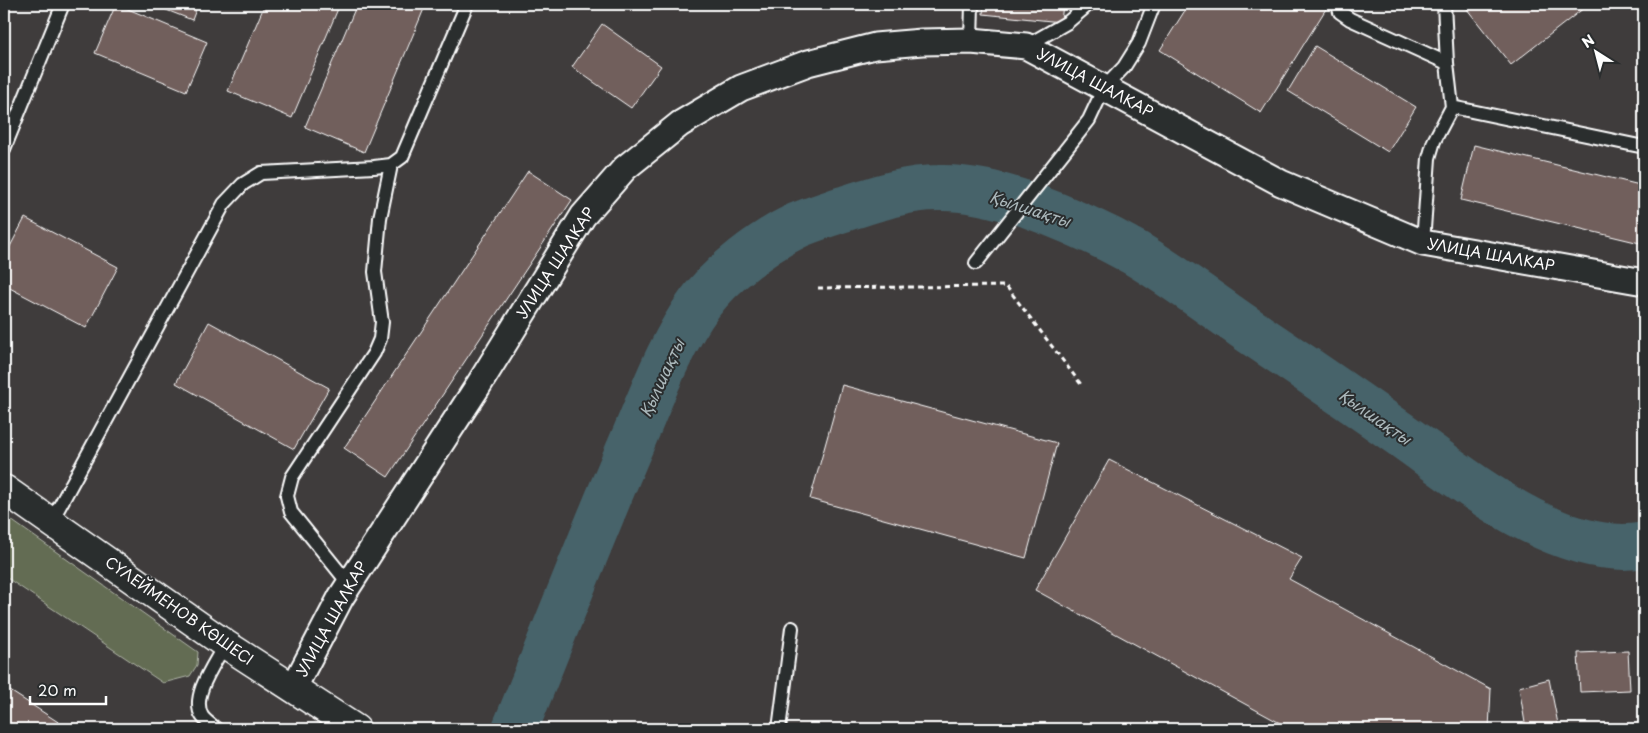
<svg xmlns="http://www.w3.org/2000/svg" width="1648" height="733" viewBox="0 0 1648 733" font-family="'Playpen Sans',sans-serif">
	<rect width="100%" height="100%" fill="#3f3c3c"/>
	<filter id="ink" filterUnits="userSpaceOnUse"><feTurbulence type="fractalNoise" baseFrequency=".02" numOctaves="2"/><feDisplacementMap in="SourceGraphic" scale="10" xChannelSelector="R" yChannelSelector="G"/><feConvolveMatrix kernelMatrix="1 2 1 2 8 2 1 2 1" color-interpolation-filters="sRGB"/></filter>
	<g filter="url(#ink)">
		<path fill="#636c53" stroke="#b1b6a9" d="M4,515L198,652L197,665L190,676L163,683L4,576Z"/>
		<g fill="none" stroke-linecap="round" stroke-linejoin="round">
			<path stroke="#46636a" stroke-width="46" d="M515,729C554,633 591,537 632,442C652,395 670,344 700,303C722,273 763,242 796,226C810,220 826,215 840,210C872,200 904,188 938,188C969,187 999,195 1029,205C1065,218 1101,234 1135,253C1172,275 1208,302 1244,327C1299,364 1355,402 1410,441C1471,485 1565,560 1644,545"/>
		</g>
		<path fill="#715e5c" stroke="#fff" d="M116,4L207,42L186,91L95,53Z
			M151,4H198L192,20Z
			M265,4H340L292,118L228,91Z
			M357,4H426L364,152L305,127Z
			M984,4H1063L1061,22L983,14Z
			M1189,4H1329L1261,113L1160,50Z
			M1463,4H1589L1511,65Z
			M602,24L661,66L631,108L572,67Z
			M1315,46L1416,107L1388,152L1288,91Z
			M1474,145L1644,186V244L1461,200Z
			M528,171L572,200L388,477L344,448Z
			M25,218L118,267L86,328L4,285V258Z
			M209,322L329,388L294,449L176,383Z
			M842,385L1057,443L1026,558L810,499Z
			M1109,460L1302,558L1289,579L1491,689L1489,729H1291L1035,590Z
			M1628,651L1630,690L1580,692L1578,653Z
			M1549,679L1559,729H1526L1519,687Z
			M4,687L69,729H4Z"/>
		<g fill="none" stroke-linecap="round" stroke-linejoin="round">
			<g stroke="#fff" stroke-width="16">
				<path id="service" d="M1338,4L1340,12L1350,19L1447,63
					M1444,4L1447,63L1452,107
					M971,41L972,4
					M1026,46L1068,22L1089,4
					M4,149L63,4
					M1423,243L1429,158L1434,141L1452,107L1644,147
					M976,263L1089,120L1104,88L1124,67L1139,43L1154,4
					M51,522L224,204L243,184L261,173L374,167L391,165L402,157L467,4
					M349,584L291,512L287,496L292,477L374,353L380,339L382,322L375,272L380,218L391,165
					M216,729C212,725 205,721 202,716C190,696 216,662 225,644
					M779,729L792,628"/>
			</g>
			<g stroke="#fff" stroke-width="29">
				<path id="minor" d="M293,689L341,597L478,386L583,216L625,168L680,124L741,88L808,63L875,46L922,42L971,41L1026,46L1281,183L1423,243L1644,282"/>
			</g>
			<g stroke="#fff" stroke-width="31">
				<path id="tertiary" d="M4,489L225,644L356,729"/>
			</g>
			<path stroke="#fff" stroke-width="3" stroke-dasharray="5 4" stroke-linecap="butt" d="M818,288L1006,286L1083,387"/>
			<use href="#service" stroke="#2a2d2e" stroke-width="12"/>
			<use href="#minor" stroke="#2a2d2e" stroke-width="25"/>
			<use href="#tertiary" stroke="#2a2d2e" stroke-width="28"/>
		</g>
	</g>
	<g text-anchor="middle" stroke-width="4" stroke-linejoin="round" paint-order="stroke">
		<g font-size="15" fill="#fff" stroke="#2a2d2e">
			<text transform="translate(1095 83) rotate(28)" y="5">УЛИЦА ШАЛКАР</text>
			<text transform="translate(1491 255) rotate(10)" y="5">УЛИЦА ШАЛКАР</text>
			<text transform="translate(556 263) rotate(-57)" y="5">УЛИЦА ШАЛКАР</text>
			<text transform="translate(179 611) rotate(35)" y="5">СҮЛЕЙМЕНОВ КӨШЕСІ</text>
			<text transform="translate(332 619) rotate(-61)" y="5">УЛИЦА ШАЛКАР</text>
		</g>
		<g font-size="16" font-style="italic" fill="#acb9bc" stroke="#2a2d2e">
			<text transform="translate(1030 209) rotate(18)" y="6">Қылшақты</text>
			<text transform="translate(662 378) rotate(-65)" y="6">Қылшақты</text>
			<text transform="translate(1375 417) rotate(35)" y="6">Қылшақты</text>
		</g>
	</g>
	<rect width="1648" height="733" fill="none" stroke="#2a2d2e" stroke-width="20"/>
	<rect x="10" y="10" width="1628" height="713" fill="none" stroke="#fff" stroke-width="2" filter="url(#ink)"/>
	<g transform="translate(1596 52) rotate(324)" stroke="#2a2d2e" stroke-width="4" paint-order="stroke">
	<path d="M0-4L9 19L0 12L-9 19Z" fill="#ffffff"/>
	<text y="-8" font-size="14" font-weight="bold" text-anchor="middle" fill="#ffffff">N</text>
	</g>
	<path d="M30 696v8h76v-8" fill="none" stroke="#ffffff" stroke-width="2.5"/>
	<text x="38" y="696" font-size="15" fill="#ffffff" stroke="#2a2d2e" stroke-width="4" paint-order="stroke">20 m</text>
</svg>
